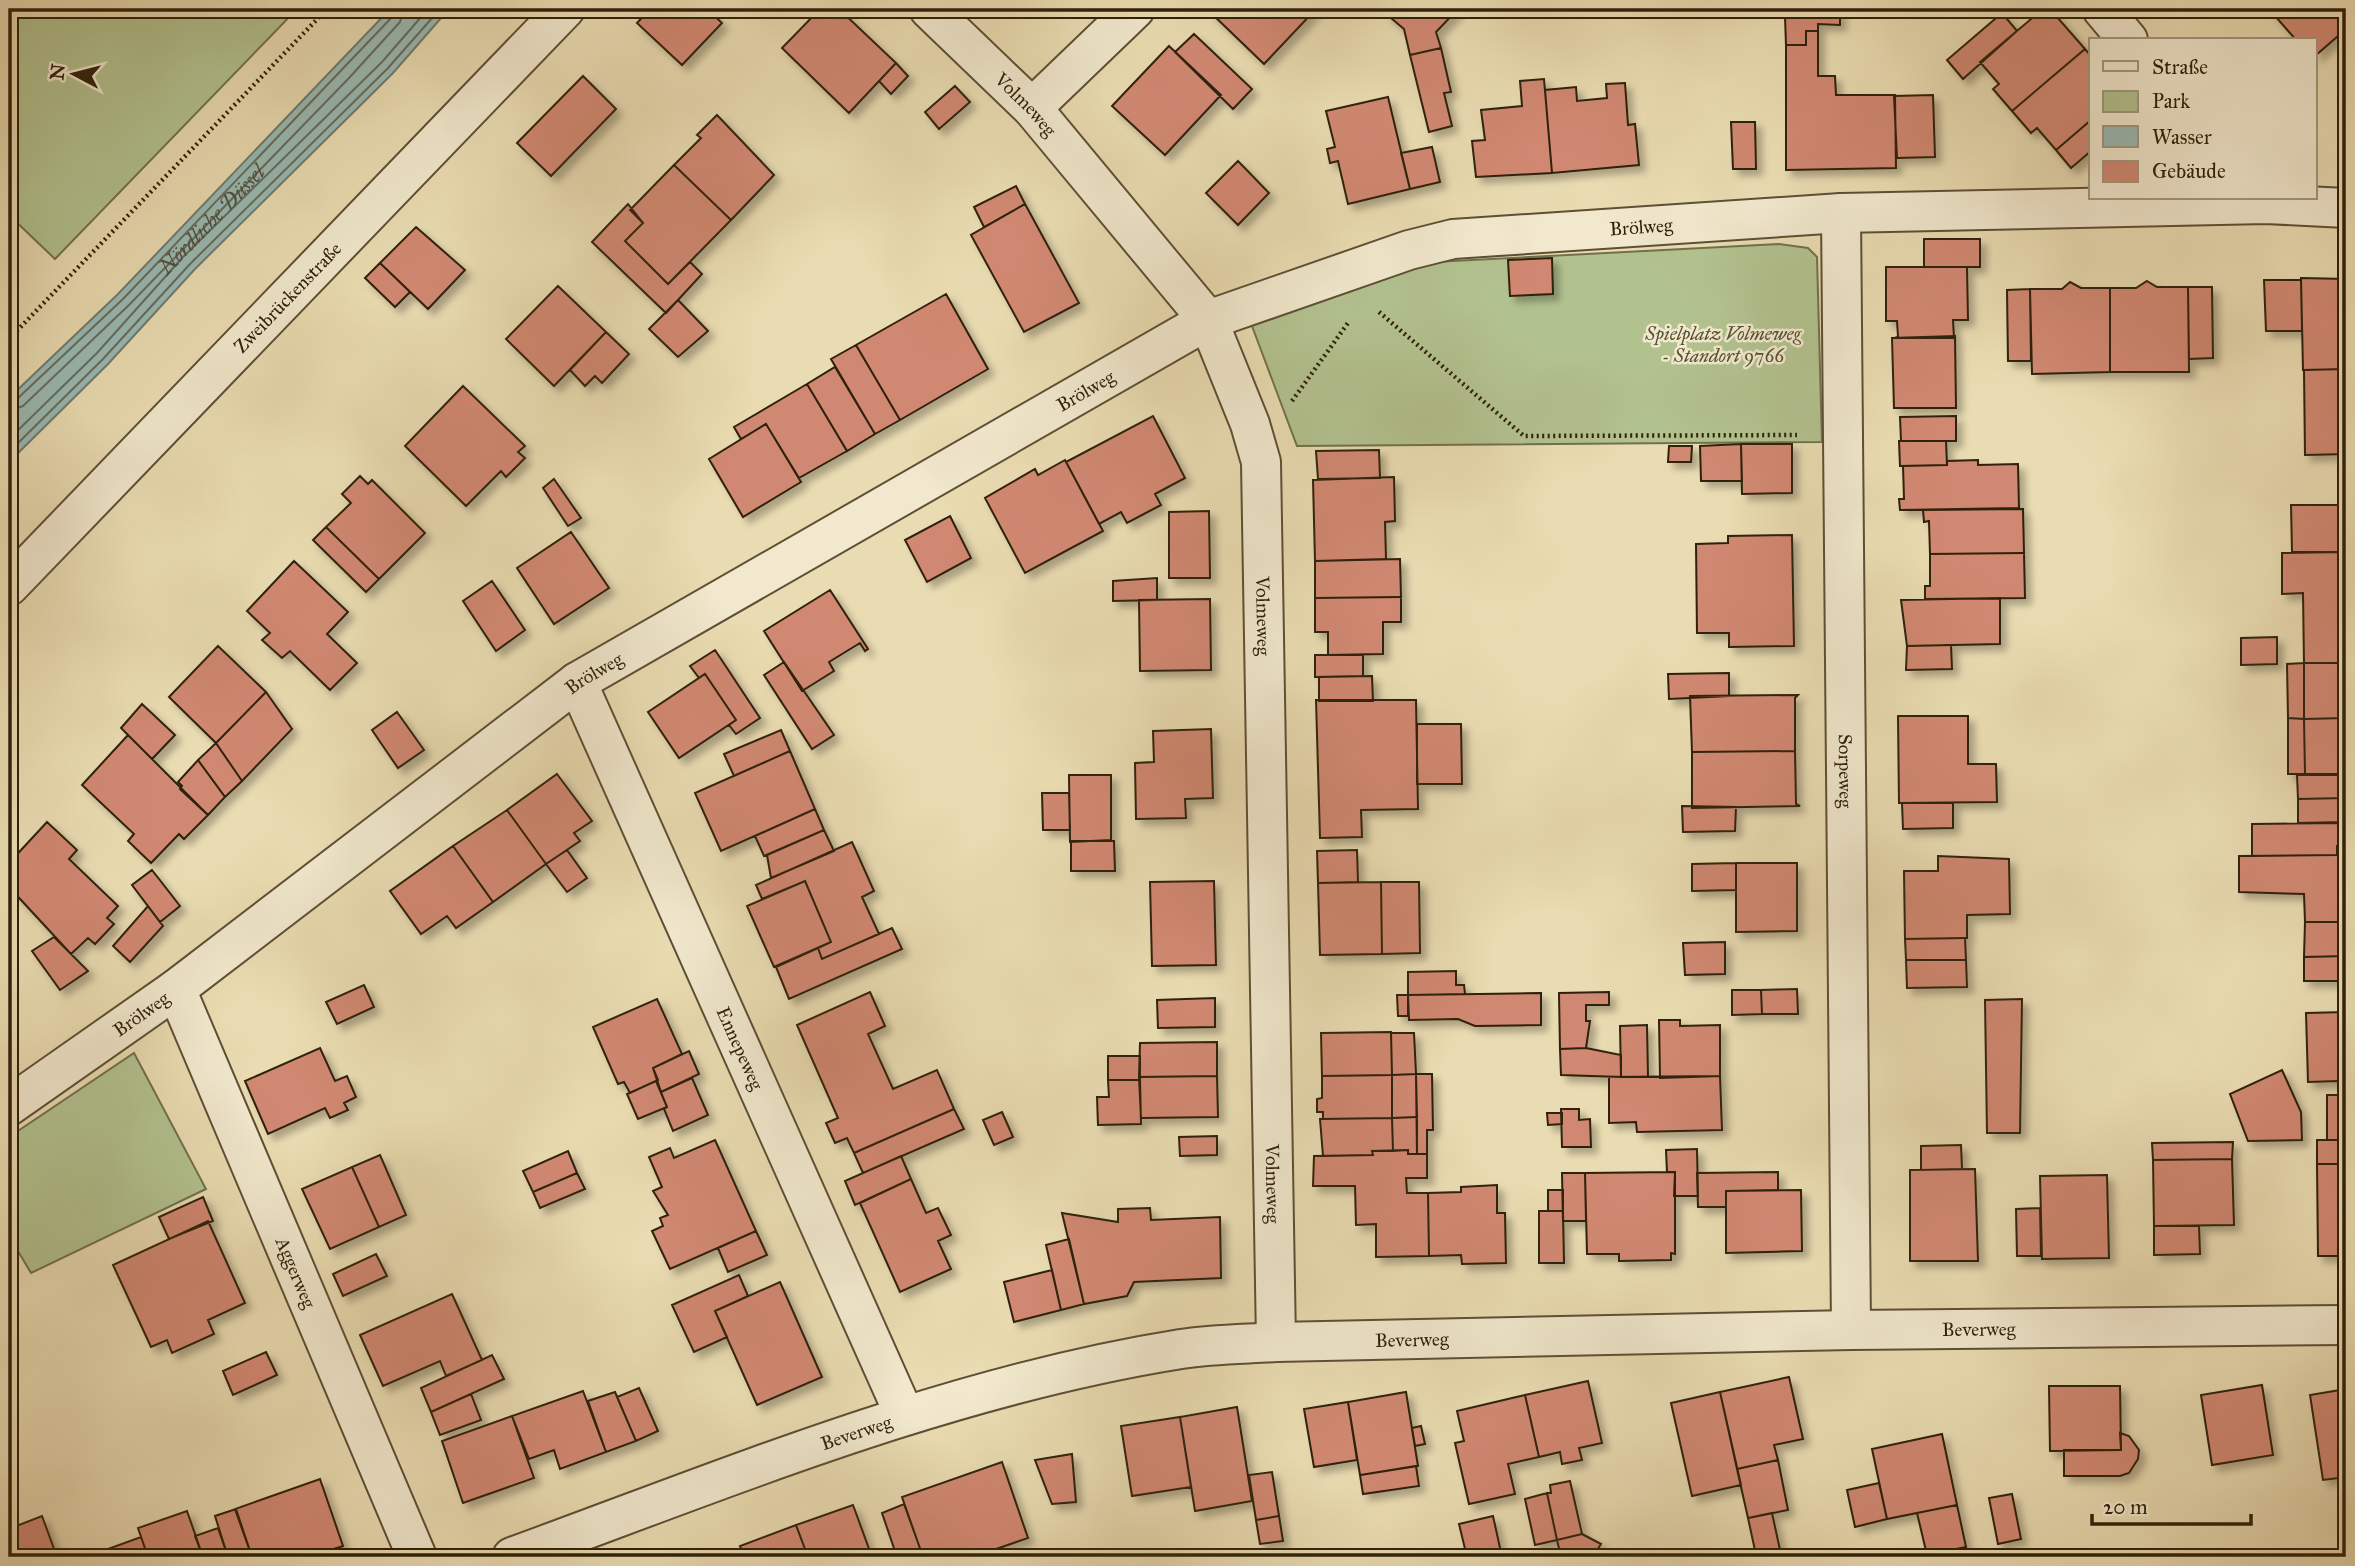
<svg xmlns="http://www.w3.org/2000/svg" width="2355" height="1566" viewBox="0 0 2355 1566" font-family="'IM FELL Great Primer',serif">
	<defs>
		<filter id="shadow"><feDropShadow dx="6" dy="6" stdDeviation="3.5" flood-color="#0004"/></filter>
	</defs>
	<rect width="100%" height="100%" fill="#eadcb2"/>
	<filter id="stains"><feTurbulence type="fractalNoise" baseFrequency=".00286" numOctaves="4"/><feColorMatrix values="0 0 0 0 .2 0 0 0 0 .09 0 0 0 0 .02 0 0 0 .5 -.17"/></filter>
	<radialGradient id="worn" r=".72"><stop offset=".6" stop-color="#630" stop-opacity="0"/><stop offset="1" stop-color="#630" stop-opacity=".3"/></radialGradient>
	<path fill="#b2c28f" stroke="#70714c" stroke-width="2" d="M9,9H297L55,259L9,215Z
		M1779,244L1808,248L1817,257L1822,442L1297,446L1252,326L1272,314L1414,263Z
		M134,1053L206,1189L31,1273L9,1236V1137Z"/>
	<path fill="#9abab4" stroke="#6f7c70" stroke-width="2" d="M390,9H449L393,73L195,269L108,364L9,462V398L118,294Z"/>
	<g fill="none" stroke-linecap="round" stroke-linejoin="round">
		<g stroke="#646d5f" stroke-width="2">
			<path d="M9,402L17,399L123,299L393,16L395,9"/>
			<path id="s1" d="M9,411L23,406L129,305L349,78L400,22L404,9"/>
			<path d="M9,439L97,353L183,257L382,62L428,9"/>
			<path d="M9,452L103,359L190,264L388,68L440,9"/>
		</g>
	</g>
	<path fill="#d18872" stroke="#2f200a" stroke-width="2" filter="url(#shadow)" d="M650,9H707L722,23L682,65L637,23Z
		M820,9H839L896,63L849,113L782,48Z
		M1213,9H1316L1264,64L1210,12Z
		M1389,9H1458L1436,32L1441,48L1410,55L1404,29L1385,13Z
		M1794,9H1840V25L1818,24V31H1806V45H1786L1785,17Z
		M2043,9H2050L2085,49L2012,111L1993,89L1999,84L1980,62Z
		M2269,9H2346V29L2315,56V40H2296Z
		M2002,13L2017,31L1963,79L1947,60Z
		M1806,31H1818V76H1835L1836,95H1895L1896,168L1786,170V45H1806Z
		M1194,34L1252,89L1233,109L1175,52Z
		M1169,46L1221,95L1165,155L1112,106Z
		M1441,48L1451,92L1444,93L1452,126L1429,132L1410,55Z
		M2085,49L2091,56V120L2056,150L2037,128L2031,133L2012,111Z
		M896,63L908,76L891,94L879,81Z
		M583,76L616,109L551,176L517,143Z
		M1544,79L1552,173L1476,177L1472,141L1485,140L1481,110L1522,106L1520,81Z
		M1625,83L1628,125L1635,124L1639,165L1552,173L1545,90L1576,87L1577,101L1607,98L1606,84Z
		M955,86L970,102L939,129L925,112Z
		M1933,95L1935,157L1897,158L1894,96Z
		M1388,97L1410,189L1348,204L1338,161L1330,163L1327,149L1335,147L1326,111Z
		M717,115L774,175L731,220L674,165L701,138L697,135Z
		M2091,120V151L2071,168L2056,150Z
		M1731,122H1755L1756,169H1733Z
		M1432,147L1440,182L1410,189L1401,153Z
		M1238,161L1269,193L1238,225L1206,193Z
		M674,165L731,220L668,284L625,241L643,223L630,210Z
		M1016,186L1025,204L984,227L974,207Z
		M628,204L643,223L625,241L668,284L690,262L702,274L666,313L592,242Z
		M1025,204L1079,303L1024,332L971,235Z
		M416,227L465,270L428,309L380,263Z
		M1924,239H1980V267H1924Z
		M1552,258L1553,294L1510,296L1508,260Z
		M380,263L410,292L395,307L365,278Z
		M1886,267H1967L1968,320H1953L1954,338H1895L1898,337L1897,321H1886Z
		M2301,278L2346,279V369L2303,370Z
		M2264,280H2301L2302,331H2266Z
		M2147,281L2157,287H2188L2189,372H2110V288H2136Z
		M2070,282L2081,288H2110V372L2032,374L2030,289H2062Z
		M558,286L606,332L554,386L506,339Z
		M2188,287H2212L2213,358L2189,359Z
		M2030,289L2031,361H2008L2007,290Z
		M946,294L988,369L900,420L856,345Z
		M678,300L708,331L678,357L649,329Z
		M606,332L629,354L602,383L595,376L585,386L570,370Z
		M1955,336L1956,408H1894L1892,338Z
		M856,345L900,420L875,434L831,359Z
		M835,367L875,434L847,451L807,384Z
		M2346,369V454L2305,455L2304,370Z
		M807,384L847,451L799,478L766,424L741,439L734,427Z
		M463,386L525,446L518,452L525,458L506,477L501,471L466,506L405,446Z
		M1153,416L1185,478L1155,494L1161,505L1127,523L1121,512L1099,524L1066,462Z
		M1956,416V441H1901L1900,417Z
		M766,424L801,482L743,517L709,459Z
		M1899,441H1946L1947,465L1900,466Z
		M1741,444L1742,481H1701L1700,446Z
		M1741,444H1792V493L1742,494Z
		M1669,446H1692L1691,462H1668Z
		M1379,450L1380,478L1318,479L1316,451Z
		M1065,460L1103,531L1025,573L985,498L1035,469L1038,475Z
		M1978,460V465L2018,464L2019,508L1900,510L1899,499H1904L1903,466L1947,465V461Z
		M360,476L368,484L372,480L425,533L379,579L326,527L351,503L342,494Z
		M1394,477L1395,521L1385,522L1386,559L1315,561L1313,480Z
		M554,479L581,518L568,526L543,488Z
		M2291,505H2346V552H2292Z
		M2023,509L2024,553L1930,554L1929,521L1924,522L1923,510Z
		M1209,511L1210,578H1169V512Z
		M950,516L971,558L927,582L905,540Z
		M326,527L379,579L366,592L313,540Z
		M571,532L609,588L554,624L517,568Z
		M1792,535L1794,646L1729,647V633H1697L1696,544L1728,543V536Z
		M2346,552V663H2304L2303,593L2282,594V553Z
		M2024,553L2025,598L1925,599V586H1930V554Z
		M1400,559L1401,597L1315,598V561Z
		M294,561L348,612L327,634L357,663L330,690L290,651L282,658L262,640L270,633L247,611Z
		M1157,578V600L1113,601V581Z
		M492,581L525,630L496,651L463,601Z
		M830,590L868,649L865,651L860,643L829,662L834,671L802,691L764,631Z
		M1401,597V622H1383V654L1328,655V632H1315V598Z
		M2000,598V644L1907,646L1901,600Z
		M1210,599L1211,670L1140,671L1139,600Z
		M2277,637V664L2241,665V638Z
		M1951,645L1952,669L1906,670L1907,646Z
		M218,646L266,692L216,743L169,697Z
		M715,650L760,718L736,734L729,725L736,720L705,674L699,678L690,666Z
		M1315,655H1363V676L1315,677Z
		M784,662L834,735L812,749L764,675Z
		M2304,663V719L2288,718L2287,664Z
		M2304,663H2346V718L2304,719Z
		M1729,673V696L1669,699L1668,674Z
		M705,674L736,720L679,758L648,712Z
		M1372,676L1373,701H1319V677Z
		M266,692L292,729L242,781L216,743Z
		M1798,695L1795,698V751L1692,752L1690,696Z
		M1316,700H1416L1418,809L1361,810L1362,837L1320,838Z
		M142,704L175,735L152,759L121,728Z
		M397,712L424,750L398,768L372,730Z
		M1898,716H1968V764H1996L1997,802L1899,803Z
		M2288,718L2304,719L2305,774H2288Z
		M2346,718V774H2305L2304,719Z
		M1417,724H1461L1462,784H1417Z
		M1211,729L1213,798L1185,799L1186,818L1136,819L1135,763L1154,762L1153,731Z
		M781,730L790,751L734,776L724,754Z
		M128,735L208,815L184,839L179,834L151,863L128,841L134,834L82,785Z
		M216,743L242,781L225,797L198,760Z
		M790,751L815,809L721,851L695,793Z
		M1795,751L1796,804L1800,806L1692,808V752Z
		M198,760L225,797L208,815L180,789L182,786L178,782Z
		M557,774L592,821L574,833L580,841L546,864L507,810Z
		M1069,775H1111V840L1070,842Z
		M2297,775H2346V798L2298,799Z
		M1042,793H1069L1070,830H1043Z
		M2346,798V822L2298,823V799Z
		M1902,803H1953V828L1903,829Z
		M1682,806L1736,807L1735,831L1683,832Z
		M815,809L824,830L764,856L755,836Z
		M507,810L546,864L493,902L453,846Z
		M47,822L77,850L69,859L118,906L107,918L114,924L95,944L88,938L71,954L9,887V863Z
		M2340,823L2337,855L2252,856V824Z
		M824,830L834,851L771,878L767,855Z
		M1071,841H1114L1115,871H1071Z
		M852,842L874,891L862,897L879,934L822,959L818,948L831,942L805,881L762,899L756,885Z
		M453,846L493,902L456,928L447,916L421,934L390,891Z
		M2337,846H2346V922H2305L2304,894L2239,892V856L2337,855Z
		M567,850L587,878L567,892L546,864Z
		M1357,850L1358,882L1318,883L1317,851Z
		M1938,856L2009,859L2010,914L1967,915V938L1905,939L1904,871H1938Z
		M1736,863V890L1692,891V864Z
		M1736,863H1797V931L1736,932Z
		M152,870L180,906L160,922L132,885Z
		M805,881L831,942L774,967L747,906Z
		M1214,881L1216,965L1152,966L1150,882Z
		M1381,882H1419L1420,953L1382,954Z
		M1381,882L1382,954L1320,955L1318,883Z
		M148,906L163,926L130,962L113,946Z
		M2305,922H2346V956L2304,957Z
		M892,928L902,949L789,999L776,967L818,948L822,959Z
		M54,937L88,971L60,990L32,951Z
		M1965,938L1966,960H1906L1905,939Z
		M1725,942V974L1685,975L1683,943Z
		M2346,956V981H2304V957Z
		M1906,960H1966L1967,987L1907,988Z
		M1456,971V985H1464L1465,994L1408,995V972Z
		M364,985L374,1007L337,1024L326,1002Z
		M1797,989L1798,1014H1762L1761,990Z
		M1732,990H1761L1762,1014L1732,1015Z
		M870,992L885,1026L868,1034L893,1089L937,1070L954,1109L854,1153L847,1138L835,1143L826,1123L838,1118L797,1025Z
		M1609,992V1005H1586V1021H1590L1586,1048L1560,1049L1559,993Z
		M1541,993V1025L1475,1026L1458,1019L1409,1020L1408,995Z
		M1397,995H1408V1016H1398Z
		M1215,998V1027L1158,1028L1157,1000Z
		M657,999L682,1054L653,1068L658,1080L630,1093L624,1082L618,1084L593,1027Z
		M2022,999L2020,1133H1987L1985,1000Z
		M2346,1012V1095H2338V1081L2308,1082L2306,1013Z
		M1659,1020H1680V1026L1720,1025V1076L1660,1078Z
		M1647,1025L1648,1077H1621L1620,1026Z
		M1391,1032L1392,1075L1322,1076L1321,1033Z
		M1391,1033H1414L1416,1074L1392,1075Z
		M1217,1042V1076L1139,1077L1140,1043Z
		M320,1048L335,1081L347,1076L356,1097L344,1103L348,1110L330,1118L325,1108L268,1134L245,1081Z
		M1586,1048L1621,1055V1077L1561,1075L1560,1049Z
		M689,1051L699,1074L661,1092L653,1068Z
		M1108,1056H1140V1080H1108Z
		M2282,1070L2301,1112L2302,1140L2248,1141L2230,1094Z
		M1416,1074L1417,1117L1392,1118V1075Z
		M1416,1074H1432L1433,1130H1427V1154H1417Z
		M1392,1075V1118L1323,1119V1112H1317V1099L1322,1098V1076Z
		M1217,1076L1218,1117L1141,1118L1139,1077Z
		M1720,1076L1722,1130L1637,1132L1636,1122L1609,1123V1077Z
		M692,1078L708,1115L673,1131L664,1109L667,1107L661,1092Z
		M1108,1080H1140L1141,1124L1098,1125L1097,1097H1109Z
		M656,1081L667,1107L638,1119L627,1094Z
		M2327,1095H2346V1140H2327Z
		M954,1109L964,1129L863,1173L854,1153Z
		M1561,1109H1579V1120L1590,1119L1591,1147H1562Z
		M1002,1112L1013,1137L994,1145L983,1120Z
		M1547,1113H1562V1124L1548,1125Z
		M1417,1117V1154H1408V1150L1393,1151L1392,1118Z
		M1392,1118L1393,1151H1372L1373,1155L1323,1156L1320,1119Z
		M1217,1136V1155L1180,1156L1179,1137Z
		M715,1140L756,1231L670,1269L652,1231L663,1226L660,1218L668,1215L653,1191L662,1187L649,1157L670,1148L674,1158Z
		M2317,1140H2346V1164H2317Z
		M2233,1142L2232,1159L2153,1160L2152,1143Z
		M1961,1145L1962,1169L1921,1170V1146Z
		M1697,1149L1698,1196H1674L1675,1172H1667L1666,1150Z
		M1408,1150V1154H1427V1178H1406L1407,1193H1428L1429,1256L1376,1257V1224L1356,1225L1355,1186H1313L1314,1156L1373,1155L1372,1151Z
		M568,1151L577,1173L533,1192L523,1171Z
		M380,1155L406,1215L379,1227L352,1167Z
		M901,1156L911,1179L855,1205L845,1181Z
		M2232,1159L2234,1225L2154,1226L2153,1160Z
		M2317,1164H2346V1256H2318Z
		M352,1167L379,1227L330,1249L302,1189Z
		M1975,1169L1978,1261H1910V1170Z
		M1675,1172V1254L1671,1253V1260L1619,1261V1254H1587L1585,1173Z
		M1778,1172V1190L1726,1191V1207H1698L1697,1173Z
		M577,1173L585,1189L540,1208L533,1192Z
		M1562,1173H1585L1586,1221H1563Z
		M2107,1175L2109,1258L2042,1259L2040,1176Z
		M911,1179L926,1213L938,1208L951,1235L938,1241L951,1269L900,1292L860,1203Z
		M1497,1185V1213H1505L1506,1263L1462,1264L1461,1255L1429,1256L1428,1193L1461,1192V1187Z
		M1548,1190H1563V1211H1548Z
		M1801,1190L1802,1251L1726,1253V1191Z
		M203,1197L213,1221L169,1239L159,1217Z
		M1150,1208L1151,1220L1220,1217L1221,1278L1134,1282L1127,1296L1084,1304L1062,1213L1118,1222V1209Z
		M2040,1208L2041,1256H2017L2016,1209Z
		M1539,1211H1563L1564,1263H1539Z
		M208,1221L245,1303L208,1320L214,1334L172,1353L167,1340L151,1347L113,1265Z
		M2154,1226H2199L2200,1254L2154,1255Z
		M756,1231L767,1255L728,1272L718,1248Z
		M1069,1239L1084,1304L1061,1310L1046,1245Z
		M376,1254L387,1276L343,1296L333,1274Z
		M1052,1270L1061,1310L1014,1322L1004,1282Z
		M739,1275L748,1296L715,1311L727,1337L694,1352L672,1305Z
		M780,1282L822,1377L757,1405L715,1311Z
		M452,1294L482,1360L446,1376L440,1361L383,1386L360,1335Z
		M266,1352L277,1375L233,1395L223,1371Z
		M492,1355L504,1379L431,1412L421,1388Z
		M1789,1377L1803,1439L1774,1445L1778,1460L1737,1469L1720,1392Z
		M1588,1381L1602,1443L1579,1448L1582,1460L1562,1464L1560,1452L1539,1457L1525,1395Z
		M2262,1385L2273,1455L2212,1465L2201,1395Z
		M2049,1386H2120L2121,1450L2050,1451Z
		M639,1388L658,1431L636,1441L617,1397Z
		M2346,1389V1477L2323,1480L2310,1395Z
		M583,1391L606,1452L560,1469L554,1450L529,1459L512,1416Z
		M615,1392L636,1441L606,1452L588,1401Z
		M1406,1392L1418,1466L1360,1475L1348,1402Z
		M1720,1392L1741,1485L1692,1496L1671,1403Z
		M471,1394L481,1420L440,1435L431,1412Z
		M1525,1395L1539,1457L1508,1464L1515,1494L1469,1504L1455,1443L1464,1441L1457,1411Z
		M1348,1402L1357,1460L1314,1467L1304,1409Z
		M1237,1407L1252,1501L1195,1511L1180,1417Z
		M512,1416L534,1478L463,1503L442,1441Z
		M1180,1417L1191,1487L1132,1496L1121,1426Z
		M1421,1426L1425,1444L1415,1446L1412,1428Z
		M2120,1433L2129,1436L2139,1450L2138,1459L2129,1473L2120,1476H2064V1450H2121Z
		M1942,1434L1957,1505L1887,1519L1872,1449Z
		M1072,1454L1076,1502L1052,1504L1035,1460Z
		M1778,1460L1788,1510L1748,1518L1737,1469Z
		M1002,1462L1028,1538L973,1557H923L902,1497Z
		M1416,1466L1419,1486L1363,1494L1360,1475Z
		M1272,1472L1279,1516L1256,1520L1249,1475Z
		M320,1479L343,1546L309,1557H252L235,1509Z
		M1570,1481L1582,1534L1557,1540L1547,1493H1551L1550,1485Z
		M1879,1483L1887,1519L1855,1527L1847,1490Z
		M1547,1493L1557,1540L1535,1545L1525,1499Z
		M2012,1494L2021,1539L1998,1544L1989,1498Z
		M904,1504L921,1551L897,1557L882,1513Z
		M853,1505L872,1557H808L796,1525Z
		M1957,1505L1966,1547L1927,1555L1917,1513Z
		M236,1509L252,1557H228L215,1516Z
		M187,1511L203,1557H148L138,1528Z
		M1772,1513L1780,1550L1756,1555L1748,1518Z
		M42,1516L57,1557H20L11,1528Z
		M1279,1516L1283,1541L1260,1544L1256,1520Z
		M1493,1516L1502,1557H1467L1459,1524Z
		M796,1525L808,1557H744L740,1546Z
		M218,1528L228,1557H203L195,1536Z
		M1582,1534L1601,1544L1593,1557H1561L1557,1540Z
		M141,1537L148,1557H86Z"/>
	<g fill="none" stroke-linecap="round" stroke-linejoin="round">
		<g stroke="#5e4f34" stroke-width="42">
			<g id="minor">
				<path id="s2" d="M929,9L1032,108L1208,320L1250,424L1261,462L1276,1342"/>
				<path d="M2102,9L2128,40"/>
				<path d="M1032,108L1135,9"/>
				<path id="s3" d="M1841,213L1851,1330"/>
				<path id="s4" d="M9,586L565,9"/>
				<path id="s5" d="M577,682L904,1414"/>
				<path id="s6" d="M176,989L417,1557"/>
				<path id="s7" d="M9,1106L176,989L577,682L1208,320L1409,250L1453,239L1841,213L2266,204L2346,208"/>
				<path id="s8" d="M512,1557C731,1477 949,1386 1181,1349C1212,1344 1245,1344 1276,1342L1851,1330L2346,1325"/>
			</g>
		</g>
		<path stroke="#2f200a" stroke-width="4.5" stroke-dasharray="2 3.5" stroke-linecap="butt" d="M1379,312L1524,436L1797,435
			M9,339L327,9
			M1292,401L1348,323"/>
		<use href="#minor" stroke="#f1e8cd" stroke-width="38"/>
	</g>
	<g text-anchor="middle" stroke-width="5" stroke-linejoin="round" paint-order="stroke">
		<g font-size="19" fill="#2f200a" stroke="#f1e8cd">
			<text dy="7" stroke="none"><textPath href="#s2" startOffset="136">Volmeweg</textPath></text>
			<text dy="7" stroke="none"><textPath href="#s7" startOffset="1883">Brölweg</textPath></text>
			<text dy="7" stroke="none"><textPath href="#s4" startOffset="401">Zweibrückenstraße</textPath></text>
			<text dy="7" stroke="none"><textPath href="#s7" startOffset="1295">Brölweg</textPath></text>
			<text dy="7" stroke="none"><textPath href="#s2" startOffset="724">Volmeweg</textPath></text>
			<text dy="7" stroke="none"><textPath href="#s7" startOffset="728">Brölweg</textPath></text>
			<text dy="7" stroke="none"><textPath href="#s3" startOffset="558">Sorpeweg</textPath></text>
			<text dy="7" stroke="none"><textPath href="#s7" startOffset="161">Brölweg</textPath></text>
			<text dy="7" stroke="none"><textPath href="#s5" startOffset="401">Ennepeweg</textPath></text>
			<text dy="7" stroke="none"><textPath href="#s2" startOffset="1292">Volmeweg</textPath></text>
			<text dy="7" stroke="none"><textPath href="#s6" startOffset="308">Aggerweg</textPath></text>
			<text dy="7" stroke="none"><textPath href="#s8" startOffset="1500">Beverweg</textPath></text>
			<text dy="7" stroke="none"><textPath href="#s8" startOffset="933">Beverweg</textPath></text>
			<text dy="7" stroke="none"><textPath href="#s8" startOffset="366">Beverweg</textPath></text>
		</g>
		<g font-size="19" font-style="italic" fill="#565132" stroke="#f1e8cd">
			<text x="1723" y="340">Spielplatz Volmeweg<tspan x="1723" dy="22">- Standort 9766</tspan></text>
		</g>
		<g font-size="21" font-style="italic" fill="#4f4e3d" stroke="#f1e8cd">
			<text dy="7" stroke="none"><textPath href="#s1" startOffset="280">Nördliche Düssel</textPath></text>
		</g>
	</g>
	<rect width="2355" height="1566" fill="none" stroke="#eadcb2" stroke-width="35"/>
	<rect x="10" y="10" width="2334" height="1545" fill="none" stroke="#2f200a" stroke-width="3.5"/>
	<rect x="18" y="18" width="2320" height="1531" fill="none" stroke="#2f200a" stroke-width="2"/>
	<rect x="2089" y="38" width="228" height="161" fill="#f1e8cd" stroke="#a3987f" stroke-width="2"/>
	<rect x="2103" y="61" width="35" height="10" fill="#f1e8cd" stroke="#a3987f" stroke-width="2"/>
	<text x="2152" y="74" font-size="21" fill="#2f200a">Straße</text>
	<rect x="2103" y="91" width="35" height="21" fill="#b2c28f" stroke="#a3987f" stroke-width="2"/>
	<text x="2152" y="108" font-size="21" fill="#2f200a">Park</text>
	<rect x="2103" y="126" width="35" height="21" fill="#9abab4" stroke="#a3987f" stroke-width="2"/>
	<text x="2152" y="144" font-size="21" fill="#2f200a">Wasser</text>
	<rect x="2103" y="161" width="35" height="21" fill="#d18872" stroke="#a3987f" stroke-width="2"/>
	<text x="2152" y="178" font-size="21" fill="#2f200a">Gebäude</text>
	<g transform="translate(74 74) rotate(277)" stroke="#f1e8cd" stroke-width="5" paint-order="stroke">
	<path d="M0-5L12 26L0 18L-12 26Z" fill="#2f200a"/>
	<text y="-10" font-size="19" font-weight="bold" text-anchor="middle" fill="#2f200a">N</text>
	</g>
	<path d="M2092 1514v10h159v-10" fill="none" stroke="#2f200a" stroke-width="3.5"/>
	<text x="2103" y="1514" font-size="21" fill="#2f200a" stroke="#f1e8cd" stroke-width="5" paint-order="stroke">20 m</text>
	<rect width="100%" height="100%" filter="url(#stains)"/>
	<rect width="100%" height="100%" fill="url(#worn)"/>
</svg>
